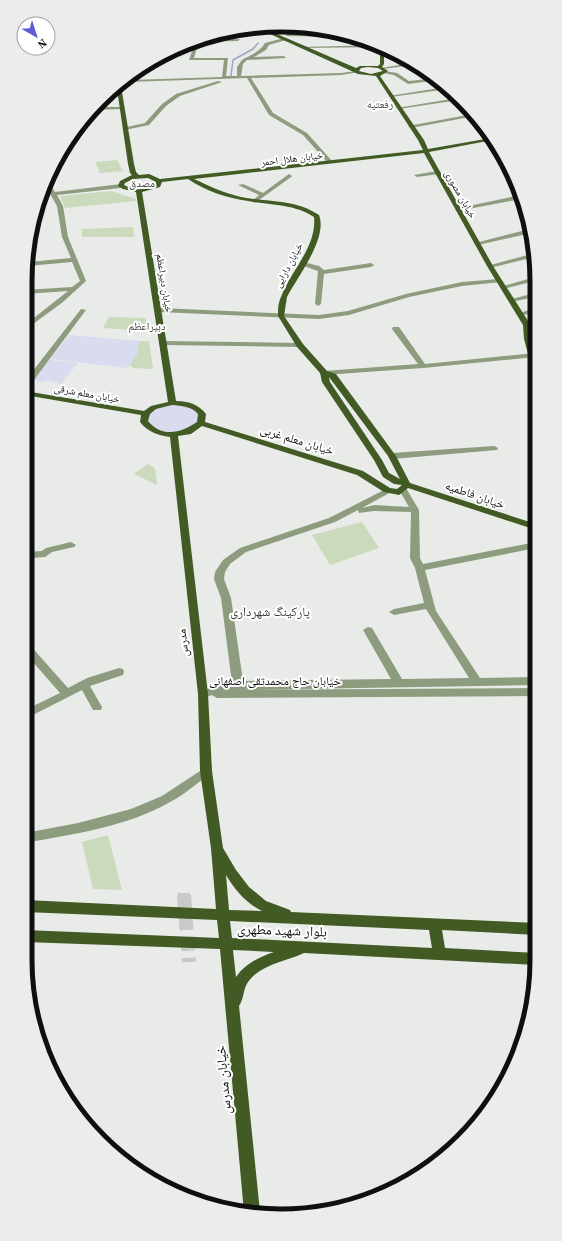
<svg xmlns="http://www.w3.org/2000/svg" width="562" height="1241" viewBox="0 0 562 1241" font-family="'Source Serif 4','Noto Naskh Arabic',serif">
	<rect width="100%" height="100%" fill="#e9ebe8"/>
	<path fill="#d9dbef" d="M69,335L139,341L137,354L127,368L50,359Z
		M49,360L78,363L61,384L46,380L44,382L32,380Z
		M167,405C178,404 192,405 199,415L196,425C177,432 167,437 148,424V415L159,407Z"/>
	<g fill="none" stroke-linecap="round" stroke-linejoin="round">
		<path stroke="#9fa3bf" stroke-width="1.5" d="M231,76L233,60L253,49L258,43"/>
	</g>
	<path fill="#cbd9bd" d="M117,160L123,171L100,173L95,162Z
		M111,191L136,199V201L65,208L60,196Z
		M133,227L134,237H82V229Z
		M109,317L146,318L145,331L103,328Z
		M139,341H149L153,369L132,368V366H129L137,354Z
		M148,464L155,468L157,485L134,474Z
		M362,522L379,548L330,565L312,535Z
		M108,835L122,890L93,889L82,842Z"/>
	<g fill="none" stroke-linecap="round" stroke-linejoin="round">
		<path stroke="#c8cac7" stroke-width="12" stroke-dasharray="12 5.5" stroke-linecap="butt" d="M184,893V896"/>
		<path stroke="#c8cac7" stroke-width="14" stroke-dasharray="14 7" stroke-linecap="butt" d="M184,895L189,962"/>
		<path fill="#8d9c7e" fill-rule="evenodd" d="M287,34L334,35L343,37L286,36Z
			M284,38L286,40L269,45L266,50L254,57L284,56L286,58L247,60L243,64L241,76L341,73L357,71L359,72L341,75L251,78L273,113L307,133L332,161V163H328L303,135L269,115L247,78L127,82L131,80L222,77L224,60H189L193,48L195,47L197,48L194,58H228L226,76H237V67L242,60C250,55 260,52 265,43Z
			M240,39L238,41L194,42L204,40Z
			M379,45L383,47L304,48L302,47Z
			M411,63L414,65L383,69L381,68Z
			M385,71L397,73L409,81L437,78L439,80L408,84L394,75L383,73Z
			M218,81L222,82L180,96L166,106L149,125L125,130L122,128L145,123L162,104L176,94Z
			M446,87L448,89L391,97L389,96Z
			M457,98L459,100L399,109L397,108Z
			M95,107H122L124,108L122,109L93,110Z
			M473,114L475,116L411,128L408,126Z
			M437,171L439,172V174L417,177L414,175Z
			M289,174L292,176L291,177L255,203L252,201L259,195L238,185L243,184L263,193Z
			M47,180L55,192L121,184L124,186L121,188L57,195L63,206L68,237L86,281L63,302L25,330V325L68,291L25,294V290L72,287L80,281L72,262L28,266L29,262L71,258L62,237L57,206L44,183Z
			M521,195V199L458,211L455,209Z
			M530,229L531,233L478,245L475,243Z
			M535,253V257L490,268L487,266Z
			M303,262L319,266L324,270L371,263L374,265L371,267L324,274L321,304L318,306L315,304L318,271L301,265L300,264Z
			M535,277V281L503,289L500,287Z
			M499,279L502,281L501,282L462,286L409,297L349,315L319,319L159,312L156,310L159,308L319,315L348,311L406,294L462,282Z
			M535,293V297L511,302L508,300Z
			M535,308V312L520,316L517,314Z
			M81,309L86,310L28,388H25V381Z
			M393,327H399L425,364L535,353V357L423,368L324,375L320,373L324,371L418,364L392,329Z
			M161,341L300,343L304,345L300,347L164,345H161Z
			M494,446L498,448L497,450L392,459L388,456L392,453Z
			M403,487L406,488L419,510L420,558L423,564L536,542V548L425,570L436,611L480,678L536,677V685L233,690L536,688V696L217,698L212,695L203,698L199,697L198,694L199,691L232,683L221,598L214,579L215,572L223,560L240,548L329,518L386,489H392L393,491L362,508L374,505L409,507L399,490ZM358,510L359,513L374,511L411,512L410,558L415,568L424,603L394,609L389,612L394,615L426,609L469,678L402,679L372,628L368,627L363,630L391,679L243,681L231,598L224,579L225,572L230,564L246,552L335,522Z
			M71,542L76,545L74,547L52,552L45,557L31,558L30,579L25,582V552L42,551L46,548Z
			M25,642L29,644L68,688L87,678L119,668L123,669L124,672L123,675L90,686L102,707L101,710H93L82,690L25,719V710L60,693L25,653Z
			M206,767L210,768L212,771L210,774C197,783 184,795 170,802C127,827 73,834 25,843V833L78,823L131,809L162,796Z"/>
		<path fill="#425a24" fill-rule="evenodd" d="M263,28L356,68L360,66H378L380,64V46L384,48V64L382,67L388,71L380,76L424,140L428,149L491,138L493,140L429,152L493,266L530,324L535,329V335L531,333L535,352V367L531,365L524,339L523,325L487,266L424,153L194,179C209,186 224,193 241,197C267,202 296,199 319,215C328,238 298,276 287,297L284,316L303,344L327,371L336,374L396,456L410,483L536,524V530L408,488L399,495L384,492L357,475L202,426L191,434L178,436L208,694L212,771L223,848L236,870L249,887L266,901L290,910L291,912L537,923V935L442,930L445,948L537,953L536,965L304,953C285,962 261,964 248,982C243,989 244,999 239,1006L260,1212H244L220,949L25,942V930L219,938L217,920L25,912V900L216,909L211,848L200,771L198,694L170,437C157,435 148,432 140,422L141,415L25,395V391L144,411L151,406L168,402L136,192L123,189L118,186L120,181L132,175L130,173L128,164L117,89L121,86L134,164L136,172L139,175L149,174L160,179L423,150L418,140L376,76L358,74L259,29ZM368,67L378,68L383,71L371,74L359,71L361,68ZM148,178L156,182L155,185C146,190 134,191 124,185L125,183L133,179ZM188,179C205,191 228,198 248,201C270,205 295,204 314,217C317,247 291,270 281,297C278,303 278,310 278,316L297,347L320,373L322,382L374,460L383,477L394,484L402,485L397,489L390,488L363,471L205,422L206,414C198,404 188,401 176,401L142,192L160,187L162,182ZM329,377L388,456L400,479L389,473L382,460L330,382ZM172,405C182,406 191,406 198,414L197,422C181,433 162,438 148,421L150,414L156,409ZM226,875C235,890 246,903 262,911L229,910ZM230,921L429,930L432,948L232,938ZM233,950L274,952C259,957 245,964 236,977Z"/>
	</g>
	<g text-anchor="middle" stroke-width="4" stroke-linejoin="round" paint-order="stroke">
		<g font-size="10" fill="#0e0f0e" stroke="#fff">
			<text transform="translate(292 158) rotate(-7)" y="4">خیابان هلال احمر</text>
			<text transform="translate(461 194) rotate(60)" y="4">خیابان مصوری</text>
			<text transform="translate(288 265) rotate(-62)" y="4">خیابان دارایی</text>
			<text transform="translate(165 283) rotate(81)" y="4">خیابان دبیراعظم</text>
			<text transform="translate(87 393) rotate(10)" y="4">خیابان معلم شرقی</text>
		</g>
		<g font-size="11" fill="#3f403e" stroke="#fff">
			<text x="380" y="108">رفعتیه</text>
			<text x="142" y="187">مصدق</text>
			<text x="147" y="330">دبیراعظم</text>
		</g>
		<g font-size="12" fill="#0e0f0e" stroke="#fff">
			<text transform="translate(297 440) rotate(17)" y="4">خیابان معلم غربی</text>
			<text transform="translate(475 495) rotate(19)" y="4">خیابان فاطمیه</text>
			<text transform="translate(183 643) rotate(-96)" y="4">مدرس</text>
			<text x="275" y="685">خیابان حاج محمدتقی اصفهانی</text>
		</g>
		<g font-size="13" fill="#3f403e" stroke="#fff">
			<text x="270" y="616">پارکینگ شهرداری</text>
		</g>
		<g font-size="14" fill="#0e0f0e" stroke="#fff">
			<text transform="translate(282 930) rotate(2)" y="5">بلوار شهید مطهری</text>
			<text transform="translate(223 1080) rotate(-95)" y="5">خیابان مدرس</text>
		</g>
	</g>
	<path d="M0 0H562V1241H0ZM281 32H281A249 249 0 0 1 530 281V960A249 249 0 0 1 281 1209H281A249 249 0 0 1 32 960V281A249 249 0 0 1 281 32Z" fill="#ececec" fill-rule="evenodd"/>
	<path fill="none" stroke="#0e0f0e" stroke-width="5" d="M281 32H281A249 249 0 0 1 530 281V960A249 249 0 0 1 281 1209H281A249 249 0 0 1 32 960V281A249 249 0 0 1 281 32Z"/>
	<g transform="translate(36 36) rotate(141)"><circle r="19" fill="#ffffff" stroke="#9f9f9f"/>
	<path d="M0-3L7 15L0 10L-7 15Z" fill="#5f5cd5"/>
	<text y="-6" font-size="11" font-weight="bold" text-anchor="middle" fill="#0e0f0e">N</text>
	</g>
</svg>
